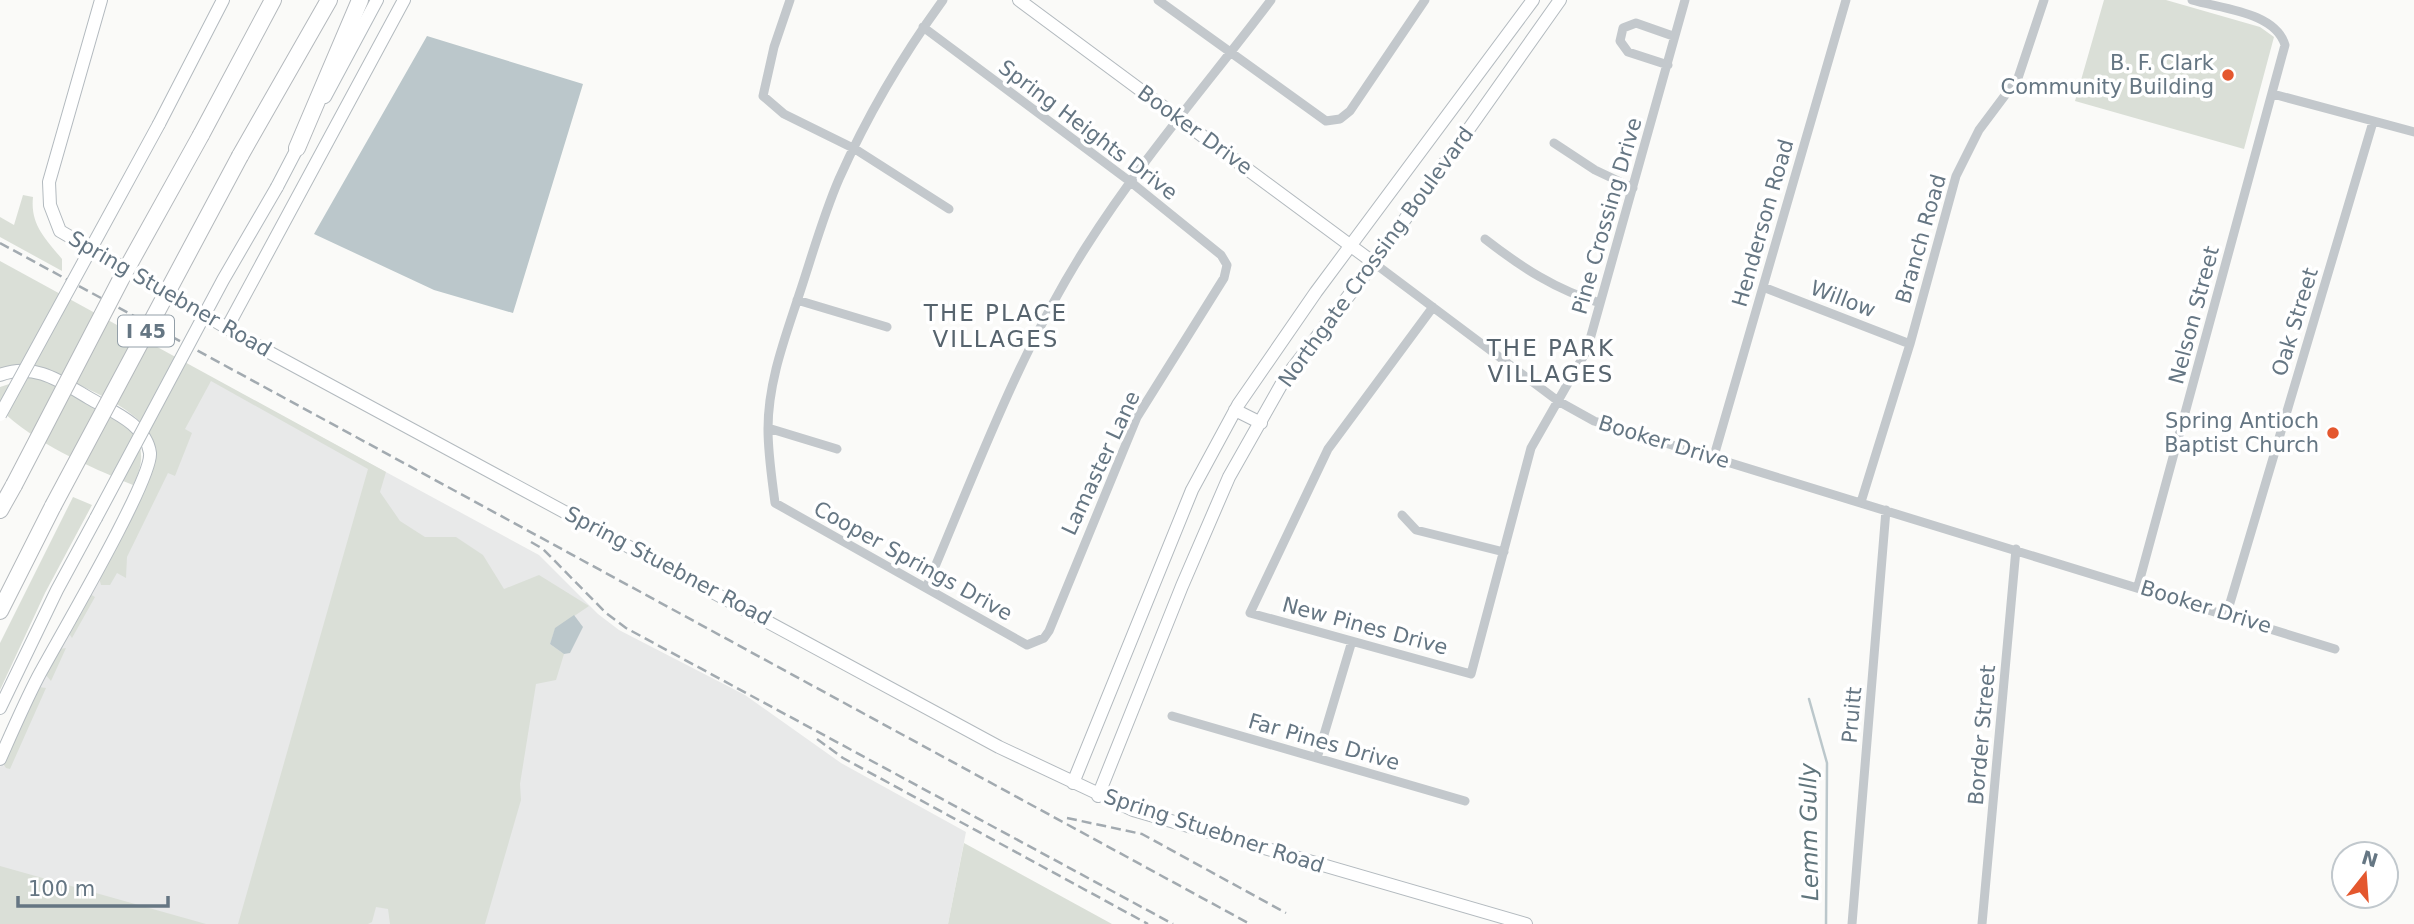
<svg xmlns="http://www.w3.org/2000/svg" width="2414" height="924" viewBox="0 0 2414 924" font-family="'DejaVu Sans',sans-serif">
	<rect width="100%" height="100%" fill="#fafaf8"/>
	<path fill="#e8e9e9" d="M209,376L539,555L598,614L619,630L745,695L841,763L966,832L948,924H0V767L22,718Z"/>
	<path fill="#dadfd7" d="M2104,0H2166L2260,27L2274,37L2244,149L2075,101Z
		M23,195L33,197C30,225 46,239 62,259V271L0,237V217L14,225Z
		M0,261L386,472L380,492L400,521L425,537H456L483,555L504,589L539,575L589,606L555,629L550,644L564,654L556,680L536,684L520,784L521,800L485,924H390L388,909L376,907L372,922L368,924H238L368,469L211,381L185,429L192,433L175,476L168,473L127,557L126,578L117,573L110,585H101L98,574C121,532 183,457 135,417C111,397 77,385 50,371L37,366L0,370Z
		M31,377L45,381C61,390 124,418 132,429C145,448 143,466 133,485C88,466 34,443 0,409V387Z
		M73,497L92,505L45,593L0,690V643Z
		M90,594L95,597L72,638L68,632Z
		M66,648L51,681L45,674L59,649Z
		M39,687L46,688L10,769L6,768L2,762Z
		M964,843L1112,924H948Z
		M0,866L206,924H0Z"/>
	<path fill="#bbc7cb" d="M427,36L583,84L513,313L434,290L314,234Z
		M574,615L583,627L570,653L564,654L550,644L555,628Z"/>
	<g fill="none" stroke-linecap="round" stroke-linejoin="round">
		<path stroke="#bbc7cb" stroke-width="2.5" d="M1809,699L1827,763L1826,924"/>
		<g stroke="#b3babf" stroke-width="14">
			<path id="secondary" d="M101,0L49,182L50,205L60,231L265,350L999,747L1133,810L1526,924
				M1019,0L1374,263
				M325,97L377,0
				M159,124L223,0
				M277,187L301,141
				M228,326L404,0
				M0,375C34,362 60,381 89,398C111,411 146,424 150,453C153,479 56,643 38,677C24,704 12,732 0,759
				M1235,410L1261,423
				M0,708L57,590L96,518
				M1073,783L1192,490L1238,405L1316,292L1533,0
				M1098,796L1182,586L1229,477L1285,378L1374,263L1560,0"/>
		</g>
		<g stroke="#b4b9bd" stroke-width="18">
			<path id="highway" d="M201,135L273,0
				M297,148L360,0
				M240,156L329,0
				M0,510L14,485
				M0,611L53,506"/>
		</g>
		<path stroke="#c3c8cc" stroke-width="9" d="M790,0L774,47L763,96L784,114L855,149L949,209
			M1158,0L1326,121L1340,119L1350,111L1425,0
			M923,27L1132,183L1221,255L1227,265L1224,278L1137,417L1049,631L1044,638L1027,645L775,503C772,479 768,454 768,429C768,382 785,338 799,295C812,256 823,216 839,179C867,116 903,55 943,0
			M1668,65L1628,52L1620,41L1623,28L1636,23L1673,36
			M2273,94L2414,132
			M1554,143L1595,170L1633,188
			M1485,239C1521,267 1556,290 1600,303
			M1374,263L1558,401L1594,421L2335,649
			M1763,287L1910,344
			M797,300L887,327
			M1433,307L1328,449L1250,613L1471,674L1531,448L1587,350L1685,0
			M768,428L837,449
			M1714,456L1846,0
			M1861,502L1910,344L1956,176L1979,130L2018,78L2044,0
			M1402,515L1416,530L1504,552
			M2138,586L2285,45C2275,12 2222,9 2192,0
			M926,588C975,473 1019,352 1086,247C1141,160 1209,82 1271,0
			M2227,613L2373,122
			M1172,716L1465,801
			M1317,758L1352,641
			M1852,924L1886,510
			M1982,924L2016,549"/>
		<use href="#secondary" stroke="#fff" stroke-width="12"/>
		<use href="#highway" stroke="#fff" stroke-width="16"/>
		<path stroke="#a2aab0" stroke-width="2.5" stroke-dasharray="10 5" stroke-linecap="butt" d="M0,243L1250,924
			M531,542L543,549L606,613L626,628L1173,924
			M817,739L843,758L1148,924
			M1067,818L1142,834L1286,913"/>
		<g stroke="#b3babf" stroke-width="14" stroke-linecap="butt">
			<path id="secondary-bridge" d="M0,415L159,124
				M96,518L223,280L277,187"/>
		</g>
		<g stroke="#b4b9bd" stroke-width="18" stroke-linecap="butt">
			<path id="highway-bridge" d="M14,485L121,279L201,135
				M53,506L240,156"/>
		</g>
		<use href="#secondary-bridge" stroke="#fff" stroke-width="12"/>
		<use href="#highway-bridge" stroke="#fff" stroke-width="16"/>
	</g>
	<g fill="#e4572e" stroke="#fff" stroke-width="2.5">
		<circle cx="2228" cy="75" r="7"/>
		<circle cx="2333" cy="433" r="7"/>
	</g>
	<g text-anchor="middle" stroke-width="7" stroke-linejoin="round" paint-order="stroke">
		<rect fill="#fff" stroke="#939fa8" stroke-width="2" x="118" y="315.5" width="56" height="31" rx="5"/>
		<g font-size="19" font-weight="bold" fill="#657683">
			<text x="146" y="338">I 45</text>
		</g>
		<g font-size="21" fill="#657683" stroke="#fff" text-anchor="end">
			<text x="2214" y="70">B. F. Clark<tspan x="2214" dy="24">Community Building</tspan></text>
			<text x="2319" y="428">Spring Antioch<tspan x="2319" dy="24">Baptist Church</tspan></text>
		</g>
		<g font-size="21" fill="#657683" stroke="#fff">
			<text transform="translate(1088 130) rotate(37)" y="7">Spring Heights Drive</text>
			<text transform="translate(1195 130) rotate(36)" y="7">Booker Drive</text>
			<text transform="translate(1607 216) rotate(-74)" y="7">Pine Crossing Drive</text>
			<text transform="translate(1763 223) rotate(-74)" y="7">Henderson Road</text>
			<text transform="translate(1921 239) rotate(-74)" y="7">Branch Road</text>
			<text transform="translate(1376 257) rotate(-54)" y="7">Northgate Crossing Boulevard</text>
			<text transform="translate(170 294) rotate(30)" y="7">Spring Stuebner Road</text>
			<text transform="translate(1843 299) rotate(21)" y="7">Willow</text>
			<text transform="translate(2194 315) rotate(-75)" y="7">Nelson Street</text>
			<text transform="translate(2295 322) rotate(-73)" y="7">Oak Street</text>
			<text transform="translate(1664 442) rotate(17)" y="7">Booker Drive</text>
			<text transform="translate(1101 463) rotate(-65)" y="7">Lamaster Lane</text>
			<text transform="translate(913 561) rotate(29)" y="7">Cooper Springs Drive</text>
			<text transform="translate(668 566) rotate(28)" y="7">Spring Stuebner Road</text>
			<text transform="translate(2206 607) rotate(17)" y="7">Booker Drive</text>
			<text transform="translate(1365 626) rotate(15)" y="7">New Pines Drive</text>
			<text transform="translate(1852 715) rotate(-85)" y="7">Pruitt</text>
			<text transform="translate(1982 735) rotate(-85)" y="7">Border Street</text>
			<text transform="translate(1324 742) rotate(16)" y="7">Far Pines Drive</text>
			<text transform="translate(1214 831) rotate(18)" y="7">Spring Stuebner Road</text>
		</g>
		<g font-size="23" letter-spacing="2" fill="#57646e" stroke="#fff">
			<text x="996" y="321">THE PLACE<tspan x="996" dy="26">VILLAGES</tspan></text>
			<text x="1551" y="356">THE PARK<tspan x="1551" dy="26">VILLAGES</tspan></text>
		</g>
		<g font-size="23" font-style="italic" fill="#60757c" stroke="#fff">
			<text transform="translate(1809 832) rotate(-91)" y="8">Lemm Gully</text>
		</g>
	</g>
	<g transform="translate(2365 875) rotate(17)"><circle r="33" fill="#ffffff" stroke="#c1c8cd" stroke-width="2"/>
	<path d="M0-5L12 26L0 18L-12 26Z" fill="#e4572e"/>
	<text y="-10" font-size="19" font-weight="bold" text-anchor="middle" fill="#657683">N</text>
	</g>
	<path d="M18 896v10h150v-10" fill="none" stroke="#657683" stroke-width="3.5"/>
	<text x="28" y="896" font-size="21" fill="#657683" stroke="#ffffff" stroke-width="5" paint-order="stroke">100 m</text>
</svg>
